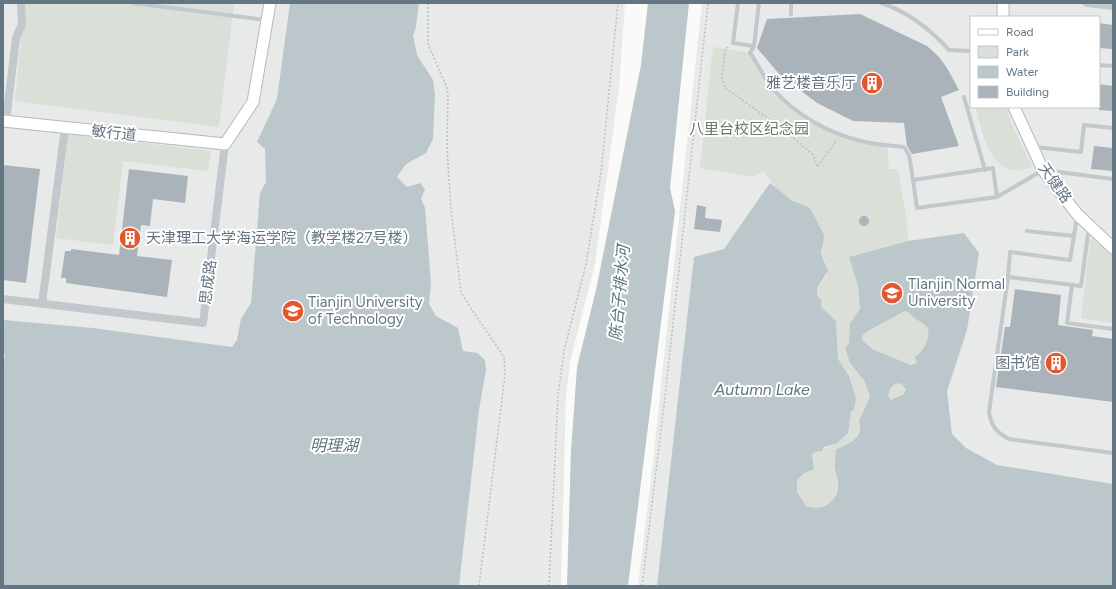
<svg xmlns="http://www.w3.org/2000/svg" width="1116" height="589" viewBox="0 0 1116 589" font-family="Figtree,'Noto Sans SC',sans-serif">
	<rect width="100%" height="100%" fill="#fafaf8"/>
	<path fill="#e8e9e9" fill-rule="evenodd" d="M3,3H625L619,87L595,264L571,358L566,393L561,586H3Z
		M702,3H1113V586H638L651,479ZM971,17H1099V107H971Z"/>
	<path fill="#dadfd7" d="M25,3L234,4L219,127L15,101L22,24Z
		M713,47L750,53C758,64 764,79 773,89C803,122 844,139 887,145L889,169H898L907,222L908,241L849,257L858,286L860,309L850,323V363L865,382L870,397L863,412L857,437L851,444L836,450C836,472 846,520 806,506L797,492V480L803,474L814,469L812,455C819,448 828,449 836,444C840,441 844,437 848,433L851,411L854,410L856,399L854,392L849,376L838,359L836,321C828,314 810,300 818,288C820,284 825,280 827,275C829,265 821,257 822,247L824,244L810,208C790,200 774,192 765,171L753,177L700,168Z
		M976,107H1006L1011,122L1032,167C993,184 982,135 976,107Z
		M68,134L211,151L208,171L123,161L113,245L56,238Z
		M1092,238L1113,256V323L1081,318L1090,240Z
		M905,311C911,313 912,317 917,320C921,322 925,323 927,327C932,337 923,352 916,357L917,363L911,365L874,350L862,340V336L866,332Z
		M895,383H900L906,389L904,394L891,400L887,396L890,387Z"/>
	<path fill="#bbc7cb" fill-rule="evenodd" d="M290,3H419L416,27L413,36L417,55L433,80L435,96L433,139L426,153L406,164L397,177L407,187L420,183L425,189L421,199L425,208L431,282L429,304L436,316L458,328L463,351L477,353L485,360L486,370L479,410L459,586H3V367L5,355L3,354V320L93,328L232,347L237,340L241,319L251,303L260,193L266,182L265,149L257,142L277,99Z
		M648,3H689L670,188L675,211L628,586H567L571,451L577,367L596,290L641,65Z
		M770,183L791,200L810,208L824,235L823,246L844,259L823,246L822,247L821,253L828,271L817,288V296L821,300V307L836,321L838,359L849,376L854,392L856,399L854,410L851,411L848,433L836,444L824,447L822,451L815,452L812,455L814,469L803,474L797,480V492L806,506C822,512 838,503 838,484C838,479 836,474 835,469C834,463 836,456 836,450C848,443 864,440 859,421L870,397L865,382L850,363L845,347L849,344L850,323L860,309L858,286L849,257L908,241L964,233L979,253L967,330L947,391L952,434L966,448L997,465L1113,484V586H657L694,257L724,249ZM905,311C911,313 912,317 917,320C921,322 925,324 927,327C932,337 923,352 915,357L917,363L911,365L874,350L862,340V336L866,332ZM900,383L906,389L904,394L891,400L888,396C890,388 891,384 900,383Z"/>
	<path fill="#aab3b9" d="M860,14L927,46L939,57L947,68L959,90L941,97L959,146L912,154L907,146L904,123L853,121L817,103L780,75L757,48L767,19Z
		M1099,23L1113,25V49L1099,48Z
		M1099,84L1113,86V111L1099,110Z
		M725,126L741,127L740,135L725,134Z
		M1094,146L1113,148V171L1091,169Z
		M3,165L40,169L26,283L3,280Z
		M129,169L188,176L185,203L153,199L150,226L141,225L137,256L172,260L167,297L66,283V278H61L65,251H71V249L119,255Z
		M697,205L706,207L705,218L722,220L720,232L694,229Z
		M859 221a5 5 0 1 1 10 0a5 5 0 1 1-10 0Z
		M1015,289L1061,295L1058,325L1093,330L1092,336L1113,339V402L996,387L1005,327H1010Z"/>
	<g fill="none" stroke-linecap="round" stroke-linejoin="round">
		<g stroke="#b3babf" stroke-width="13">
			<path id="secondary" d="M1003,17V3
				M1014,107L1043,170L1077,214L1113,248
				M3,121L225,144L253,102L270,3"/>
		</g>
		<path stroke="#bbbfc2" stroke-width="1.5" stroke-dasharray="2 2" stroke-linecap="butt" d="M428,3V44L447,88L448,95L447,148L451,210L461,292L470,307L504,357L505,375L479,586
			M728,47L725,49L722,79L725,88L785,130L813,155L817,167L837,140
			M549,586L558,395L564,351L586,264L601,172L618,3
			M642,586L665,397L708,3"/>
		<path stroke="#c3c8cc" stroke-width="4" d="M133,3L266,20
			M738,3L733,43L754,46L759,3
			M881,3C909,12 930,29 949,50L971,51
			M791,14V3
			M754,46L750,53C758,64 764,78 773,89C796,115 828,133 861,141C875,145 890,145 904,147L909,155L913,180
			M1099,65L1113,66
			M964,97L985,170
			M1035,147L1081,152L1084,125L1113,128
			M997,197L993,168L913,180L917,208L997,197L1043,170L1113,179
			M1089,227L1081,286L1008,277L989,412C991,426 996,432 1009,439L1113,453
			M1027,231L1074,236
			M1008,277L1010,252L1070,260L1077,217
			M1072,285L1067,323L1113,329"/>
		<path stroke="#c3c8cc" stroke-width="8" d="M1087,3L1113,6
			M6,121L16,38L22,24L21,3
			M3,299L203,323L225,144
			M42,304L65,128"/>
		<use href="#secondary" stroke="#fff" stroke-width="11"/>
	</g>
	<defs>
		<g id="building-disc" transform="scale(1.15)"><circle r="9.5" fill="#e4572e" stroke="#fff"/><path d="M-4-6H4V6H1V3H-1V6H-4ZM-2.5-4.3h1.7v1.8h-1.7ZM.8-4.3h1.7v1.8H.8ZM-2.5-1h1.7V.8h-1.7ZM.8-1h1.7V.8H.8Z" fill="#fff"/></g>
		<g id="university-disc" transform="scale(1.15)"><circle r="9.5" fill="#e4572e" stroke="#fff"/><path d="M0-5L7-2L0 1L-7-2ZM-4 1L0 2.5L4 1V4Q0 6-4 4Z" fill="#fff"/></g>
	</defs>
	<g fill-rule="evenodd">
		<use href="#building-disc" x="872" y="83"/>
		<use href="#building-disc" x="130" y="238"/>
		<use href="#university-disc" x="892" y="293"/>
		<use href="#university-disc" x="293" y="311"/>
		<use href="#building-disc" x="1056" y="363"/>
	</g>
	<g text-anchor="middle" stroke-width="4" stroke-linejoin="round" paint-order="stroke">
		<g font-size="15" fill="#657683" stroke="#fff" text-anchor="start">
			<text x="856" y="88" text-anchor="end">雅艺楼音乐厅</text>
			<text x="146" y="243">天津理工大学海运学院（教学楼27号楼）</text>
			<text x="908" y="289">TIanjin Normal<tspan x="908" dy="17">University</tspan></text>
			<text x="308" y="307">Tianjin University<tspan x="308" dy="17">of Technology</tspan></text>
			<text x="1040" y="368" text-anchor="end">图书馆</text>
		</g>
		<g font-size="15" fill="#687a64" stroke="#fff">
			<text x="749" y="134">八里台校区纪念园</text>
		</g>
		<g font-size="15" fill="#657683" stroke="#fff">
			<text transform="translate(114 133) rotate(6)" y="5">敏行道</text>
			<text transform="translate(1055 183) rotate(55)" y="5">天健路</text>
			<text transform="translate(208 282) rotate(-83)" y="5">思成路</text>
		</g>
		<g font-size="16" font-style="italic" fill="#60757c" stroke="#fff">
			<text transform="translate(619 293) rotate(-85)" y="6">陈台子排水河</text>
			<text x="762" y="395">Autumn Lake</text>
			<text x="334" y="451">明理湖</text>
		</g>
	</g>
	<rect width="1116" height="589" fill="none" stroke="#657683" stroke-width="8"/>
	<rect x="970" y="16" width="130" height="92" fill="#ffffff" stroke="#c1c8cd"/>
	<rect x="978" y="29" width="20" height="6" fill="#ffffff" stroke="#c1c8cd"/>
	<text x="1006" y="36" font-size="12" fill="#657683">Road</text>
	<rect x="978" y="46" width="20" height="12" fill="#dadfd7" stroke="#c1c8cd"/>
	<text x="1006" y="56" font-size="12" fill="#657683">Park</text>
	<rect x="978" y="66" width="20" height="12" fill="#bbc7cb" stroke="#c1c8cd"/>
	<text x="1006" y="76" font-size="12" fill="#657683">Water</text>
	<rect x="978" y="86" width="20" height="12" fill="#aab3b9" stroke="#c1c8cd"/>
	<text x="1006" y="96" font-size="12" fill="#657683">Building</text>
</svg>
